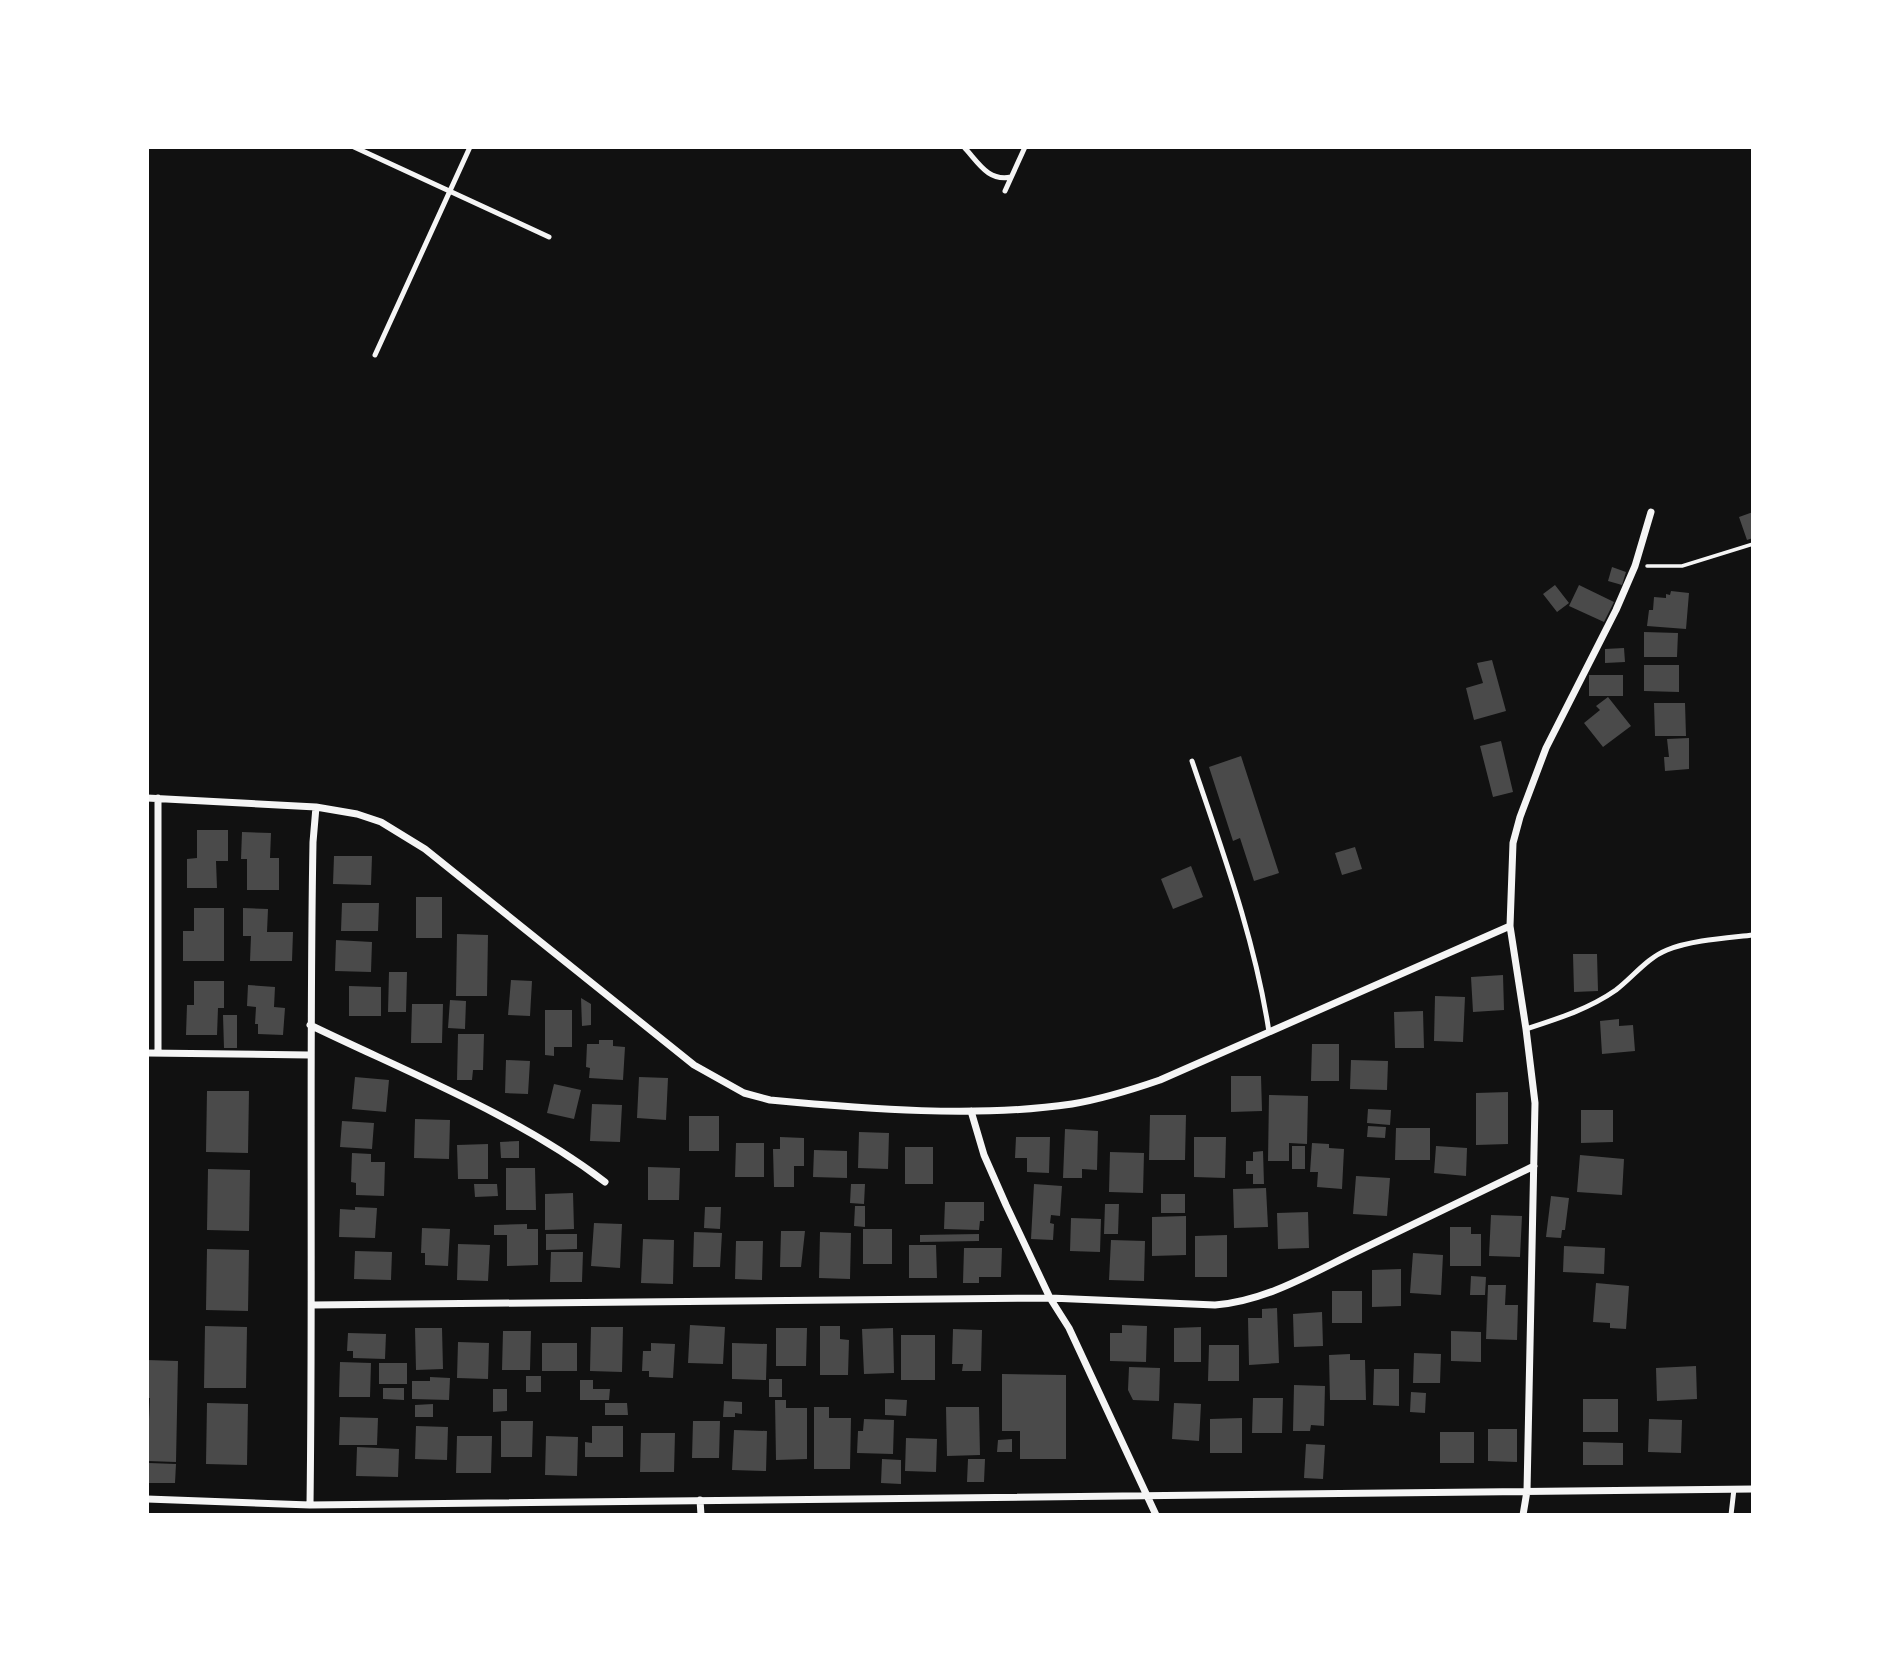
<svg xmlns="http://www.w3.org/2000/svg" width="1900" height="1662" viewBox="0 0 1900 1662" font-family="Raleway,sans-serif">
	<rect width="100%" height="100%" fill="#111"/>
	<path fill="#4a4a4a" d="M1753,512V538L1747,540L1739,517Z
		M1612,567L1626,572L1622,585L1608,581Z
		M1555,585L1569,603L1557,612L1543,594Z
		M1579,585L1614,602L1604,622L1569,606Z
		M1671,591L1689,593L1686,629L1647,626L1649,610H1653L1654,597L1666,598V594L1670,595Z
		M1644,632L1678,633L1677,657H1644Z
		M1624,648L1625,662L1605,663V649Z
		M1492,660L1506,711L1474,720L1466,688L1483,683L1477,663Z
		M1644,665H1679V692L1644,691Z
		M1589,675H1623V696H1589Z
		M1608,697L1631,726L1603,747L1584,723L1600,710L1596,706Z
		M1654,703H1685L1686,736H1655Z
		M1689,738V769L1665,771L1664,757H1669L1667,739Z
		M1501,741L1513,792L1493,797L1480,746Z
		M1241,756L1279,873L1254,881L1240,838L1233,841L1209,767Z
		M197,830H228V861H216L217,888H187V859L197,858Z
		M242,832L271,833L270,858H279V890H247V859H241Z
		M1355,847L1362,869L1342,875L1335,853Z
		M334,856H372L371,885L333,884Z
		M1191,866L1203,897L1173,909L1161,879Z
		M416,897H442V938H416Z
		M342,903H379L378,931H341Z
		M194,908H224V961H183V931H194Z
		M243,908L268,909L267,932H293L292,961H250L251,936H243Z
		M457,934L488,935L487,996H456Z
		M336,940L372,942L371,972L335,971Z
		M1573,954H1597L1598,991L1574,992Z
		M389,972H407L406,1012H388Z
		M1503,975L1504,1010L1473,1012L1471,977Z
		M511,980L532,981L530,1016L508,1015Z
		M194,981H224V1008H218L217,1035H186L187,1005H194Z
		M248,985L275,987L274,1007L285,1008L283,1035L258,1034V1024H255L256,1007L247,1006Z
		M349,986L381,987V1016H349Z
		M1435,996L1465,997L1463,1042L1434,1041Z
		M581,998L591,1004V1025L582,1026Z
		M450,1000L466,1001L465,1029L448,1028Z
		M412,1004H443L442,1043H411Z
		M545,1010H572V1047H554V1056L545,1055Z
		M1423,1011L1424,1048H1395L1394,1012Z
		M223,1015H237V1048H224Z
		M1619,1019V1026L1633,1025L1635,1051L1602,1054L1600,1021Z
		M458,1034H484L483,1070H473L472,1080H457Z
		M599,1040H613V1046L625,1047L623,1080L589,1078L590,1068L586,1067L587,1044H599Z
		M1312,1044H1339V1081H1311Z
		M506,1060L530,1061L528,1094L505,1093Z
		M1351,1060L1388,1061L1387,1090L1350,1089Z
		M1231,1076H1261L1262,1111L1231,1112Z
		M355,1077L389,1080L386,1112L352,1109Z
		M639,1077L668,1078L666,1120L637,1118Z
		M554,1084L581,1090L574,1119L547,1113Z
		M207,1091H249L248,1153L206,1152Z
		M1508,1092V1144L1476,1145V1093Z
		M1269,1095L1308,1096L1307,1144L1289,1143V1161H1268Z
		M592,1104L622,1105L620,1142L590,1141Z
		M1368,1109L1391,1110L1390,1125L1367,1123Z
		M1581,1110H1613V1142L1581,1143Z
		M1150,1115H1186L1185,1160H1149Z
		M689,1116H719V1151H689Z
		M415,1119L450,1120L449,1159L414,1158Z
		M342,1121L374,1123L372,1149L340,1147Z
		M1368,1126L1386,1127L1385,1138L1367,1137Z
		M1396,1128H1430V1160H1395Z
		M1065,1129L1098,1131L1097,1170L1082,1169V1178H1063Z
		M859,1132L889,1133L888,1169L858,1168Z
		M780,1137L804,1138V1166H794V1187H774L773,1149H780Z
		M1016,1137H1050L1049,1173L1027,1172V1158H1015Z
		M1194,1137H1226L1225,1178L1194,1177Z
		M519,1141V1158H501L500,1142Z
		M736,1143H764V1177H735Z
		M1312,1143L1329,1144V1148L1344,1149L1342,1189L1317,1187L1318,1172H1310Z
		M488,1144V1179H458L457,1145Z
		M1292,1146H1305V1169H1292Z
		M1436,1146L1467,1148L1466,1176L1434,1173Z
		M905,1147H933V1184H905Z
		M814,1150L847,1151V1178L813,1177Z
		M1263,1151L1264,1184H1253V1174H1246V1161H1253V1152Z
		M1110,1152L1144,1153L1143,1193L1109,1192Z
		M352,1153L371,1154V1162H385L384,1196L356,1195V1183L351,1182Z
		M1580,1155L1624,1159L1622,1195L1577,1192Z
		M648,1167L680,1168L679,1200H648Z
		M506,1168H535L536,1210H506Z
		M208,1169L250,1170L249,1231L207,1230Z
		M1356,1176L1390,1178L1387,1216L1353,1214Z
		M474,1184H497L498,1196L475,1197Z
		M851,1184H865L864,1204L850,1203Z
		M1034,1184L1062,1186L1060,1216L1051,1215L1050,1223L1054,1224L1053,1240L1031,1239Z
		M1266,1188L1268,1227L1234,1228L1233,1189Z
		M573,1193L574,1229L545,1230V1194Z
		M1161,1194H1185V1213H1161Z
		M1551,1196L1569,1198L1565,1230H1562L1561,1238L1546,1237Z
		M945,1202H984V1221H980L979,1230L944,1229Z
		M1105,1204H1119L1118,1234H1104Z
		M855,1206H865V1227L854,1226Z
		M355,1207L377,1208L375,1238L339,1237L340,1209L355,1210Z
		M705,1207H721L720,1229L704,1228Z
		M1308,1212L1309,1248L1278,1249L1277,1213Z
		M1491,1215L1522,1216L1520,1257L1489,1256Z
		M1186,1216V1255L1152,1256V1217Z
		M1071,1218L1101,1219L1100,1252L1070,1251Z
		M594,1223L622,1224L620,1268L591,1266Z
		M527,1224V1229H538V1265L507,1266V1235H494V1225Z
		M1450,1227H1471V1234H1481V1266H1450Z
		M422,1228L450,1229L448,1266L425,1265V1253H421Z
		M863,1229H892V1264H863Z
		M781,1231H805L801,1267H780Z
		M694,1232L722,1233L720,1267H693Z
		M820,1232L851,1233L850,1279L819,1278Z
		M546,1234H577V1249L546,1250Z
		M979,1234V1241L920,1242V1235Z
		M1227,1235V1277H1195V1236Z
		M643,1239L674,1240L673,1284L641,1283Z
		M1111,1240L1145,1241L1144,1281L1109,1280Z
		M736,1241H763L762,1280L735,1279Z
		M458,1244L490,1245L488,1281L457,1280Z
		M909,1245H936L937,1278H909Z
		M1564,1246L1605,1248L1604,1274L1563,1272Z
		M964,1248H1002L1001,1277H979V1283H963Z
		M207,1249L249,1250L248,1311L206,1310Z
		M355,1251L392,1252L391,1280L354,1279Z
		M551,1252H583L582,1282H550Z
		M1413,1253L1443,1255L1441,1295L1410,1293Z
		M1401,1269V1306L1372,1307V1270Z
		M1471,1276L1486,1277L1485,1295H1470Z
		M1596,1283L1629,1286L1626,1329L1610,1328V1323L1593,1322Z
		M1488,1285H1506L1505,1305H1518L1517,1340L1486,1339Z
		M1332,1291H1362V1323H1332Z
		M1277,1308L1279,1363L1249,1365L1248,1318H1262V1309Z
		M1322,1312L1323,1346L1294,1347L1293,1314Z
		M690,1325L725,1327L723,1364L688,1363Z
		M1122,1325L1147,1326L1146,1362L1110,1361V1333H1122Z
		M205,1326L247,1327L246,1388H204Z
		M820,1326H840V1339L849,1340L848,1375H820Z
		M591,1327H623L622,1372L590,1371Z
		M1201,1327V1362H1174V1328Z
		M415,1328H442L443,1369L416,1370Z
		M776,1328H807L806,1366H776Z
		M893,1328L894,1373L864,1374L862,1329Z
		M953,1329L982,1330L981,1371H962L963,1364H952Z
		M503,1331H531L530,1370H502Z
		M1451,1331L1481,1332V1362L1451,1361Z
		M348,1333L386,1334L385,1359L353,1358V1351H347Z
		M901,1335H935V1380H901Z
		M458,1342L489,1343L488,1379L457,1378Z
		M542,1343H577V1371H542Z
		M651,1343L675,1344L673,1378L649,1377V1371H642L643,1351H651Z
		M732,1343L767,1344L766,1380L732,1379Z
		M1209,1345H1239V1381H1208Z
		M1414,1353L1441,1354L1440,1383H1413Z
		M1350,1354V1360H1365L1366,1400H1330L1329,1355Z
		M147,1360L178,1361L176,1462L147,1461L150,1398H147Z
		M340,1362L371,1363L370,1397H339Z
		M379,1363H407V1384H379Z
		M1696,1366L1697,1399L1657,1401L1656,1368Z
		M1129,1367L1160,1368L1159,1401L1133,1400L1128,1390Z
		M1374,1369H1399V1406L1373,1405Z
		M1002,1374L1066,1375V1459H1020V1431H1002Z
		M526,1376H541V1392H526Z
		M430,1377L450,1378L449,1400L412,1399V1381H430Z
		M769,1379H782V1397H769Z
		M580,1380H593V1389H610L609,1400H580Z
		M1294,1385L1325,1386L1324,1426L1311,1425L1310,1431H1293Z
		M383,1388H404V1400L383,1399Z
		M493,1389H507V1411L493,1412Z
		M1411,1392L1426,1393L1425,1413L1410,1412Z
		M1253,1398H1283L1282,1433H1252Z
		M885,1399L907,1400L906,1416L885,1415Z
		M1583,1399H1618V1432H1583Z
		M775,1400H786V1408H807V1459L776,1460Z
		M724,1401L742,1402V1414L735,1413V1417H723Z
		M207,1403L248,1404L247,1465L206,1464Z
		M605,1403H627L628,1415H605Z
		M1174,1403L1201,1404L1199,1441L1172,1439Z
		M433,1404V1417H415V1405Z
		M814,1407H829V1418H851L850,1469H814Z
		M946,1407H979L980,1455L947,1456Z
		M340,1417L378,1418L377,1445H339Z
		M1242,1418V1453H1210V1419Z
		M864,1419L894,1420L893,1454L857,1453L858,1431H863Z
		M1649,1419L1682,1420L1681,1453L1648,1452Z
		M501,1421H533L532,1457H501Z
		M693,1421H720L719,1458H692Z
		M416,1426L448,1427L447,1460L415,1459Z
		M592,1426H623V1457H585V1442L592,1443Z
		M1488,1429H1517V1462L1488,1461Z
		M734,1430L767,1431L766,1471L732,1470Z
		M1440,1432H1474V1463H1440Z
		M641,1433H675L674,1472H640Z
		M457,1436H492L491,1473H456Z
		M546,1436L578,1437L577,1476L545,1475Z
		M906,1438L937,1439L936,1472L905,1471Z
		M1012,1439V1452H997L998,1440Z
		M1583,1442L1623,1443V1465H1583Z
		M1306,1444L1325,1445L1323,1479L1304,1478Z
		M357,1447L399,1449L398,1477L356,1476Z
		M882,1459L901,1460V1484L881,1483Z
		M968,1459H985L984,1482H967Z
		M149,1463L176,1464L175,1483H149Z"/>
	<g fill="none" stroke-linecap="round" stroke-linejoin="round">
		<path stroke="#f5f5f5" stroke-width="3.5" d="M1647,566H1682L1753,544"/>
		<path stroke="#f5f5f5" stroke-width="5" d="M354,147L549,237
			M964,147C978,162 988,182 1011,177
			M1005,191L1025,147
			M375,355L470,147
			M1192,761C1222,850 1255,939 1269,1032
			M1526,1029C1557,1019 1589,1009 1616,990C1633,977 1647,958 1667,950C1692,940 1727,938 1753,935
			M1731,1515L1734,1489"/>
		<path stroke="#f5f5f5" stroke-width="7" d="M147,798L316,807L357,814L381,822L425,849L694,1065L744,1093L770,1100C865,1109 978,1118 1072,1104C1102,1099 1131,1090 1160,1080L1510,926
			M310,1025C409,1073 517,1115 605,1182
			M147,1053L309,1055
			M158,1053V798
			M971,1111L984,1155L1006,1205L1050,1298L1069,1328L1156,1515
			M312,1305L1050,1298L1215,1305C1267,1301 1314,1272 1360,1250C1418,1222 1476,1194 1534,1166
			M147,1499L310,1505L1753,1489
			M700,1500L701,1515
			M310,1505C313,1284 309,1063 313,842L316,807
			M1523,1515L1527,1491L1535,1103L1526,1029L1510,926L1513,843L1520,817L1546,748L1616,610L1635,566L1651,512"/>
	</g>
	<rect width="1900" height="1662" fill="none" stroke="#ffffff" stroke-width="298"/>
</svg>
